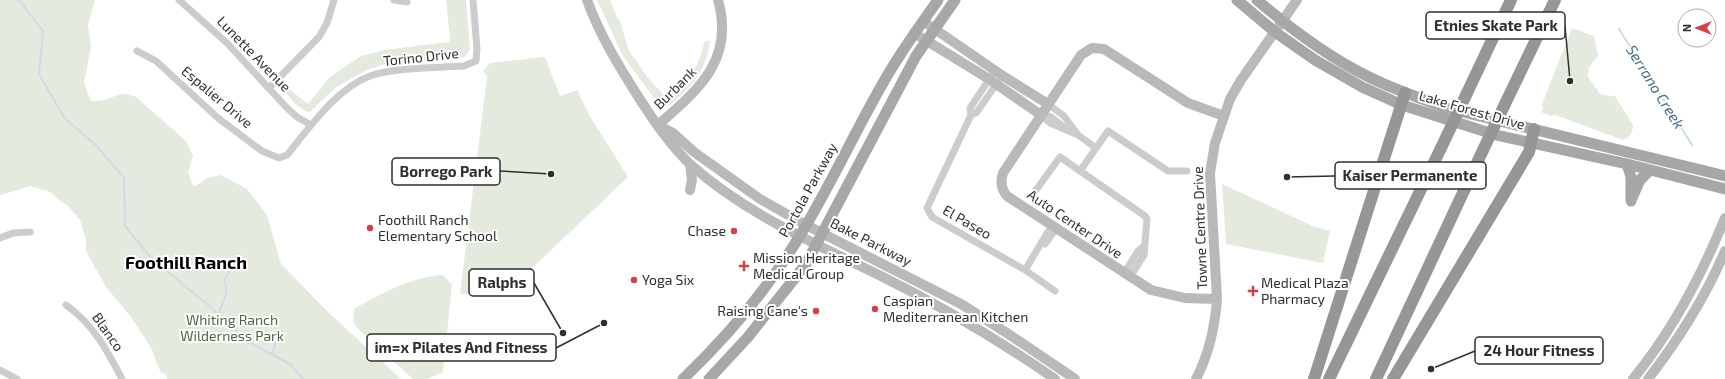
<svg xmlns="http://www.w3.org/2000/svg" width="1725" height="379" viewBox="0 0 1725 379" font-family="'Exo 2',sans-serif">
	<rect width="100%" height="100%" fill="#fff"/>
	<path fill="#e4eade" d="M0,0H95L88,25L91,47L84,83L91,101C96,101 102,101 107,99C119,95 124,91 136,97L187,142L193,156L188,172L192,184L195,186L208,178L221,175L247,189L267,215L281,264L328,312L401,379H167L165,374L161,373L151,348L131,317L106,287L86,251V240L80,220L68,206L57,199L52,193L31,186L0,195Z
		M446,0H466L470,50L465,57L382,65L367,70L336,87L310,112C302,112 282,93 283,84L308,104L330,77L361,56L384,50L449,42L450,38Z
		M597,0H610L618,20H620L628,49L648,78L663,94C670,93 673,90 679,85C696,71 699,62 705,41H710C706,72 692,86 669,106L659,105L623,56Z
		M1572,28L1594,36L1598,56L1589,67L1588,77L1601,95L1615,96L1633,125C1633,132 1630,138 1623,140L1555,115L1551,116L1541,112L1543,108L1542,104Z
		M545,57L560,96L577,90L589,115L628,177L528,272C504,289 489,294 460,294L487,77L483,71L490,63Z
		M1222,184L1315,227L1330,231L1323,263L1226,244Z
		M443,275L452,285L443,372L428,379H413L359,330L353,322L354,309C382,293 411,277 443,275Z"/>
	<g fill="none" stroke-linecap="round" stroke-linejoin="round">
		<path stroke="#ccdce8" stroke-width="2" d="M19,0L43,31L39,74L65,119L96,145L124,178L125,226L151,258L207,304L248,342L290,364L303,379
			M1619,29L1692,145
			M218,314C222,305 230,291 224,281L229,272L230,260
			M272,354L276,341L282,331"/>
		<path stroke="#ccc" stroke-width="7" d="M179,0L227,43L287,108L297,117L311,125
			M394,0L407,2
			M137,51L156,61L218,118L262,151L279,158L287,155C309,128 337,88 370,76C394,67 438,68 464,66L476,61L477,49L473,0
			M992,75L970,108L971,115L927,208L932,217L1025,270L1055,291
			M269,88L319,37L327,23L334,0
			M1048,104L1064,116L1078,135
			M971,115L977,112L999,80
			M1041,115L1050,123L1078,135L1096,148
			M1041,115L1051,117L1066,129
			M1080,171L1108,131L1168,171H1187
			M1036,190L1060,157L1145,216L1147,219L1144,255L1134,271L1129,272
			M0,238L13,233L30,232
			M1045,244L1057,228
			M1025,270L1052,225
			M1128,275L1129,272L1128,267L1138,251L1143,247
			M66,305C93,324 107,350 122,379
			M0,370L17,379"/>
		<path stroke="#b9b9b9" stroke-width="10" d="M587,0C600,36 620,68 641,101C656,124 671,146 691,165C746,214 816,244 881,276C943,307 999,340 1055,379
			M923,21L1003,76L1048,104
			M914,33L989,79L1041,115
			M658,125C698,90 735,60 718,0
			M659,126L673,133L694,152L760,199L806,225L961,304L1010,335L1075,379
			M690,190L692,180L690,164
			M1217,299L1185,298L1151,290L1007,196C1001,189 1000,182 1003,173L1081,55L1092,48L1104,49L1188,103L1224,116
			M1196,379C1209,354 1215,327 1217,299L1210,173L1215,143L1230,99L1241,80L1297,0
			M1633,379C1673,330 1701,277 1725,218
			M1648,379C1679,339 1705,298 1725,251"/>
		<path stroke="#a7a7a7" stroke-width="11" d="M1237,0L1275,32L1315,60L1362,87L1402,105L1496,135L1627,164L1725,189
			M1257,0C1291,29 1327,56 1367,76C1392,89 1420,98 1447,108L1725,176
			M1627,164L1631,177V201
			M1632,198L1640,180L1650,170
			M683,379C727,337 764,294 796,242C828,191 853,135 883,83C899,54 919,27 938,0
			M709,379L748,337L806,264L916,56L955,0"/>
		<path stroke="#969696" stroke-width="12" d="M1467,93L1511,0
			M1505,104L1555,0
			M1314,379L1405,93
			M1329,379L1441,148
			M1376,379L1483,150
			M1393,379L1529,152L1534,129"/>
		<path stroke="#969696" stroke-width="12" d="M1441,148L1467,93
			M1483,150L1505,104"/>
	</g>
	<g fill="#d44248" stroke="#fff" stroke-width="1.5">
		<circle cx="370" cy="228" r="4"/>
		<circle cx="734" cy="231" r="4"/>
		<path d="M742 260h4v4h4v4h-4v4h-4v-4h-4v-4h4z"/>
		<circle cx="634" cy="280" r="4"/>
		<path d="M1251 285h4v4h4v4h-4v4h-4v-4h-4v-4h4z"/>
		<circle cx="875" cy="309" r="4"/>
		<circle cx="816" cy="311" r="4"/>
	</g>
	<g text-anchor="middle" stroke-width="4" stroke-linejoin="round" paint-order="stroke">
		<g font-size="14" fill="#2f2f2f" stroke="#fff">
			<text transform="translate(254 54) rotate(46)" y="5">Lunette Avenue</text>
			<text transform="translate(421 57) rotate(-6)" y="5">Torino Drive</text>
			<text transform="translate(675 88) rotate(-45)" y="5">Burbank</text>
			<text transform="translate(217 97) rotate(40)" y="5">Espalier Drive</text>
			<text transform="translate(1472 110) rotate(16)" y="5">Lake Forest Drive</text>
			<text transform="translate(808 190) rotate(-61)" y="5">Portola Parkway</text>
			<text transform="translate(967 222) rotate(30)" y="5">El Paseo</text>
			<text transform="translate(1075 224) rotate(34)" y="5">Auto Center Drive</text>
			<text transform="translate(1200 228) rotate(-92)" y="5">Towne Centre Drive</text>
			<text transform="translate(871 242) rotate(27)" y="5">Bake Parkway</text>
			<text transform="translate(108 332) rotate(55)" y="5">Blanco</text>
		</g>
		<g font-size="14" fill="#2f2f2f" stroke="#fff" text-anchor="start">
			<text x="378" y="225">Foothill Ranch<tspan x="378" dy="16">Elementary School</tspan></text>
			<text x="726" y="236" text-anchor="end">Chase</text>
			<text x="753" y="263">Mission Heritage<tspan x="753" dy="16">Medical Group</tspan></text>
			<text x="642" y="285">Yoga Six</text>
			<text x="1261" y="288">Medical Plaza<tspan x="1261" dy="16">Pharmacy</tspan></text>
			<text x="883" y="306">Caspian<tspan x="883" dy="16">Mediterranean Kitchen</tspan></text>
			<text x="808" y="316" text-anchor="end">Raising Cane's</text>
		</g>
		<g font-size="14" fill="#516640" stroke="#fff">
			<text x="232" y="325">Whiting Ranch<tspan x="232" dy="16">Wilderness Park</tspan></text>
		</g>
		<g font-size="15" font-style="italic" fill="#446c89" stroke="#fff">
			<text transform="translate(1655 87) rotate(58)" y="5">Serrano Creek</text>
		</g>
		<g font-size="18" font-weight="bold" fill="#000" stroke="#fff">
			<text x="186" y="269">Foothill Ranch</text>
		</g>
	</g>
	<path fill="none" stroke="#2f2f2f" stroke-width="1.5" d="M1570 81L1565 26M551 174L500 171M1287 177L1335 176M563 333L534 283M604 323L556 348M1431 369L1475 351"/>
	<g fill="#2f2f2f" stroke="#fff" stroke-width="1.5">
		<circle cx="1570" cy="81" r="4"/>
		<circle cx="551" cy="174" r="4"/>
		<circle cx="1287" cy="177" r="4"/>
		<circle cx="563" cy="333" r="4"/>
		<circle cx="604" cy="323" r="4"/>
		<circle cx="1431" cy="369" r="4"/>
	</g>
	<g fill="#fff" stroke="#2f2f2f" stroke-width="1.5">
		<rect x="1426" y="12" width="139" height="27" rx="4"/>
		<rect x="392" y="158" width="108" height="27" rx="4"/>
		<rect x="1335" y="162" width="151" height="27" rx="4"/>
		<rect x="469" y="269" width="65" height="27" rx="4"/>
		<rect x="367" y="334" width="189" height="27" rx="4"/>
		<rect x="1475" y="337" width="128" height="27" rx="4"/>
	</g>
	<g font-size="15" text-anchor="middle" font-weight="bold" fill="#2f2f2f">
		<text x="1496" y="31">Etnies Skate Park</text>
		<text x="446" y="177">Borrego Park</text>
		<text x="1410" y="181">Kaiser Permanente</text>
		<text x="502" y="288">Ralphs</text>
		<text x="461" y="353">im=x Pilates And Fitness</text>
		<text x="1539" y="356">24 Hour Fitness</text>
	</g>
	<g transform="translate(1697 28) rotate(270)"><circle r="19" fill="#ffffff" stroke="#acacac"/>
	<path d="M0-3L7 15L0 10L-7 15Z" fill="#d44248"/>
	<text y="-6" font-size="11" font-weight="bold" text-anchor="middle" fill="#2f2f2f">N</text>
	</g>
</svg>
